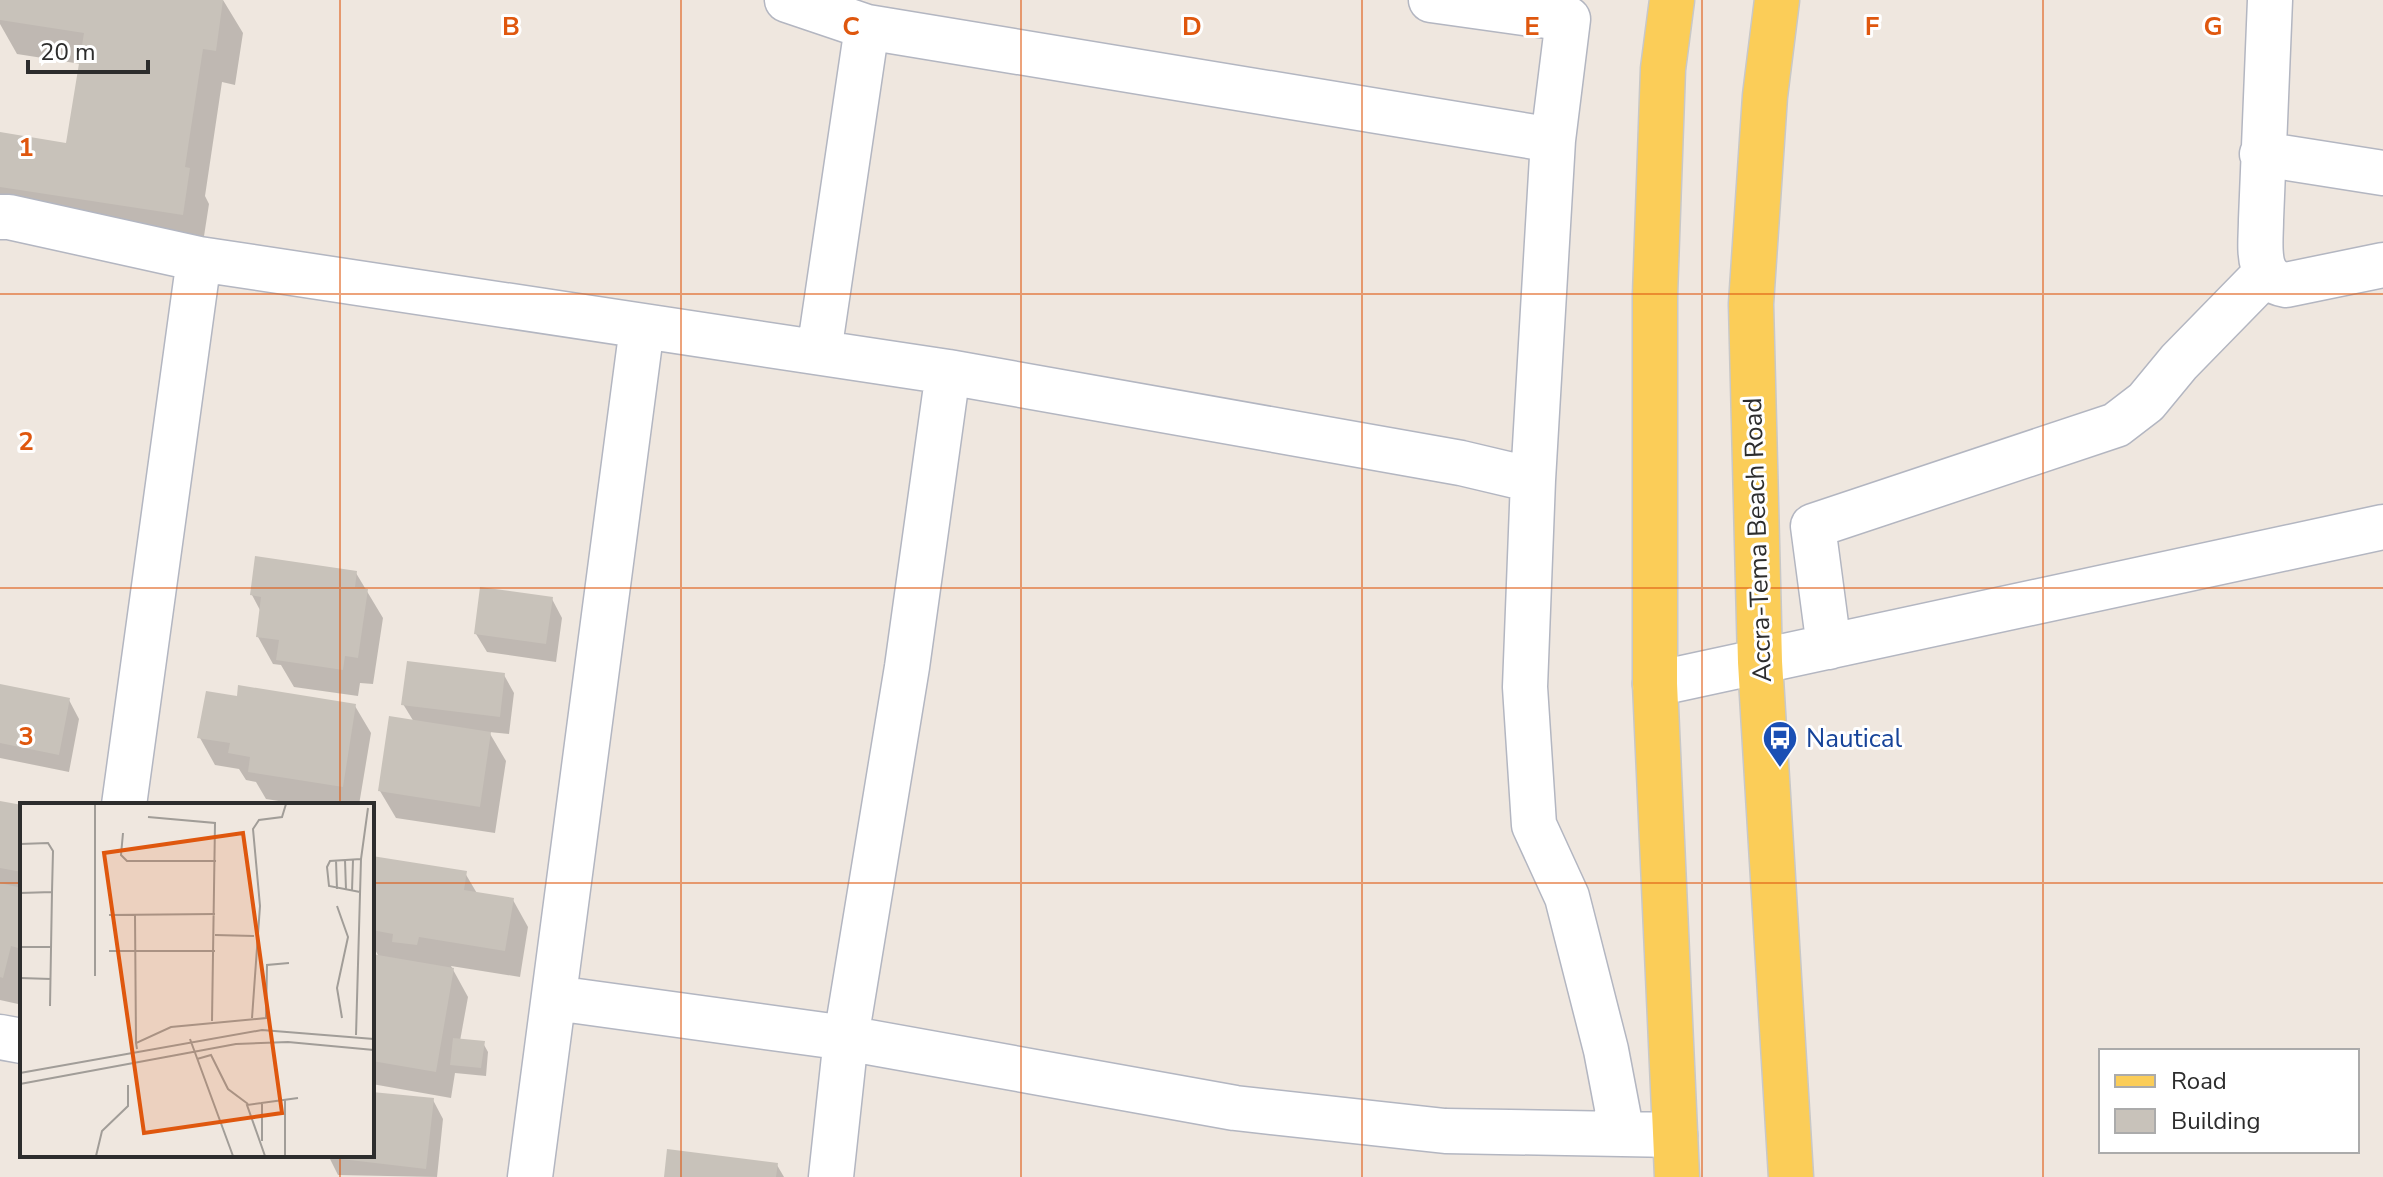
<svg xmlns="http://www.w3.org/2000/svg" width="2383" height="1177" viewBox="0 0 2383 1177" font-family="'Nunito Sans',sans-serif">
	<rect width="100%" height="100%" fill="#efe7df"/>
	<path fill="#0003" d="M0,0H223L243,33L235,85L222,82L205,196L209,204L202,249L0,218V134L68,145L81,64L17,54L0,24Z
		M356,573L383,618L373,684L360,683L358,696L294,687L281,665L273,664L258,637L261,612L252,595Z
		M552,599L562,618L556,662L487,652L476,634Z
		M504,675L514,693L509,734L489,732L506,761L495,833L396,818L380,791L414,722L403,704Z
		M0,686L69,700L79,719L69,772L0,758Z
		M238,698L355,706L371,733L359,805H304L266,799L256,782L246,780L239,769L215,765L200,738Z
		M0,803L22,807V990L18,1004L0,1000Z
		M372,866L465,873L478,895L513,900L528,927L520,977L451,966L468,997L460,1041L483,1043L488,1052L486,1076L455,1073L451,1098L372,1084V956L379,957L372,944Z
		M372,1094L433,1100L443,1119L437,1177L338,1175L328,1155H372Z
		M777,1165L784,1177H666Z"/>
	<path fill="#c8c2ba" d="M0,0H223L216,51L203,49L185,167L190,168L183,215L0,187V132L66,143L84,33L0,20Z
		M255,556L357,571L355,587L368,589L358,658L345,656L343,670L276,660L279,640L256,637L261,597L250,595Z
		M480,587L553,597L546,644L474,634Z
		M407,661L505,673L500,717L401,705Z
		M0,684L70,698L59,755L0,743Z
		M238,685L356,704L343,787L248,772L250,757L228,753L230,743L197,738L206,691L237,696Z
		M389,716L491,732L480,807L378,791Z
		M0,801L22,805V872L0,868Z
		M372,856L467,871L464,890L514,898L505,951L419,937L417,945L392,942L393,934L372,930Z
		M0,883L22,888V949L11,946L3,978L0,977Z
		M372,954L454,968L436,1072L372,1061Z
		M453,1038L485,1041L481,1068L450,1065Z
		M372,1092L434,1098L426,1169L324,1157L372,1155Z
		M667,1149L778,1163L776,1177H664Z"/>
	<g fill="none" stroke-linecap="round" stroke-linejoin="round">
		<g stroke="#b3b6c1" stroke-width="47">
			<path id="minor" d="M787,0L867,27L1553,140
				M1431,0L1568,19L1553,140L1533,480L1525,687L1534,825L1567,897L1606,1050L1622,1134L1675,1135
				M2270,0L2261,220C2261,245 2254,280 2286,285L2383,265
				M2262,154L2383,173
				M0,217H9L199,259L948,372L1461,463L1533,480
				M819,352L867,27
				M1829,647L1813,526L2116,425L2146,402L2179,362L2265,274
				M1655,684L2383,527
				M124,805L199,259
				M555,998L846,1038L1235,1108L1445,1131L1622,1134
				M0,1037L22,1041
				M530,1177L642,327
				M831,1177L846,1038L907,667L948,372"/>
		</g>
		<g stroke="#c8c8c8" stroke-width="47">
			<path id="major" d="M1672,0L1663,69L1655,295V684L1677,1177
				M1777,0L1765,96L1751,304L1760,662L1791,1177"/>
		</g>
		<use href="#minor" stroke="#fff" stroke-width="44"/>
		<use href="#major" stroke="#fbcd58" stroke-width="44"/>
	</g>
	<path fill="none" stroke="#df570e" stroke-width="2" stroke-opacity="0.55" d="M340,0V805M681,0V1177M1021,0V1177M1362,0V1177M1702,0V1177M2043,0V1177M0,294H2383M0,588H2383M0,883H22M372,883H2383M340,1155V1177"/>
	<defs>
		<g id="bus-pin" transform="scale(1.8)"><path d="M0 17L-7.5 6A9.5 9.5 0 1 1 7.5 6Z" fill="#1a4fb4" stroke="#fff"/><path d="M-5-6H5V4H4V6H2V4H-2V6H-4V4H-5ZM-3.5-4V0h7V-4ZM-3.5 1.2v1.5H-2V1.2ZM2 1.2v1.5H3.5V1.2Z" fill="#fff"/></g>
	</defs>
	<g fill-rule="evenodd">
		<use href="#bus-pin" x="1780" y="738"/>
	</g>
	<g text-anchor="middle" stroke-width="6" stroke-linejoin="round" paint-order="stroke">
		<g font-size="26" fill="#2d2d2d" stroke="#fff">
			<text transform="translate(1757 540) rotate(-92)" y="9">Accra-Tema Beach Road</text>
		</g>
		<g font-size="26" fill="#164399" stroke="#fff" text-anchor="start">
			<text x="1806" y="747">Nautical</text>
		</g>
	</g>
	<g transform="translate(20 803)">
		<rect width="354" height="354" fill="#efe7df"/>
		<path fill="none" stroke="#a19d98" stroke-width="2" d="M128,14L195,20L192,218M103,30L101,52L107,58H196M0,41L28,40L33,48L32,89L0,90M316,57L317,86M325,57L326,87M332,88L333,57M340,89L309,83L307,64L310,58L341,56M317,103L328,134L317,185L322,215M89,112L195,111M115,112L116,240M195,132L234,133M0,144H31M89,148H195M75,173V1M0,175L31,176M30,203L32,89M232,215L240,103L233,26L239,17L262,14L266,1M336,232L341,56L348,5M170,236L213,353M117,246L116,240L151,224L246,215L247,162L269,160M177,256L191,252L208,286L228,301M0,270L242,227L354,236M0,281L216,241L268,239L354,247M265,297V353M242,338V299M76,353L82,328L108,303V282M245,353L227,302L278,295"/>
		<path fill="#df570e" fill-opacity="0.15" stroke="#df570e" stroke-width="4" d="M223,30L262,310L124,330L84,50Z"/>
		<rect width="354" height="354" fill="none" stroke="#2d2d2d" stroke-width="4"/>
	</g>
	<g font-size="26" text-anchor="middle" font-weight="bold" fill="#df570e" stroke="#fff" stroke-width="6" stroke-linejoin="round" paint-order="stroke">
		<text x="511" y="35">B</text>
		<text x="851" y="35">C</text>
		<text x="1192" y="35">D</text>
		<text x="1532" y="35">E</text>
		<text x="1872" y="35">F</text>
		<text x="2213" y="35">G</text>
		<text x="26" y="156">1</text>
		<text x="26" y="450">2</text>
		<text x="26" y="745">3</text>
	</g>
	<rect x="2099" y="1049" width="260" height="104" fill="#ffffff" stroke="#ababab" stroke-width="2"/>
	<rect x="2115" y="1075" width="40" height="12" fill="#fbcd58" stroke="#ababab" stroke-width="2"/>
	<text x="2171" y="1089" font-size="24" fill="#2d2d2d">Road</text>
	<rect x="2115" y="1109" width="40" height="24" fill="#c8c2ba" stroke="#ababab" stroke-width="2"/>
	<text x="2171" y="1129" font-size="24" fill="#2d2d2d">Building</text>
	<path d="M28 60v12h120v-12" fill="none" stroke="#2d2d2d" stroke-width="4"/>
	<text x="40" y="60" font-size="24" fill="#2d2d2d" stroke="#ffffff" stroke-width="6" paint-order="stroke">20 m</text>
</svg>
